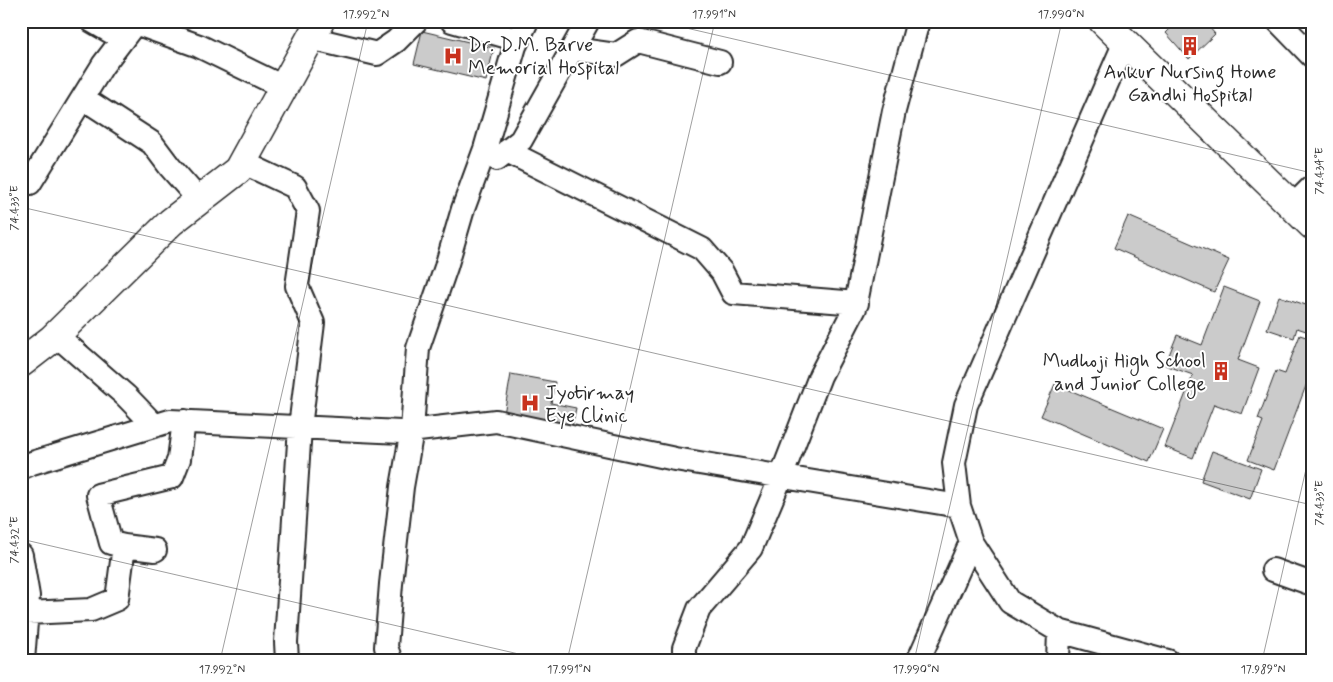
<svg xmlns="http://www.w3.org/2000/svg" width="1333" height="682" viewBox="0 0 1333 682" font-family="Mynerve,sans-serif">
	<rect width="100%" height="100%" fill="#fff"/>
	<filter id="ink" filterUnits="userSpaceOnUse"><feTurbulence type="fractalNoise" baseFrequency=".02" numOctaves="2"/><feDisplacementMap in="SourceGraphic" scale="10" xChannelSelector="R" yChannelSelector="G"/><feConvolveMatrix kernelMatrix="1 2 1 2 8 2 1 2 1" color-interpolation-filters="sRGB"/></filter>
	<g filter="url(#ink)">
		<path fill="#cbcbcb" stroke="#2b2b2b" d="M1178,21H1223L1217,27L1212,22L1208,26L1215,34L1189,59L1166,33Z
			M422,31L494,48L486,81L414,64Z
			M1128,216L1229,260L1214,292L1114,248Z
			M1224,287L1260,301L1238,360L1259,368L1242,414L1214,404L1193,458L1165,447L1193,375L1165,365L1177,335L1202,345Z
			M1279,296L1312,307V333L1297,328L1294,338L1267,329Z
			M1300,335L1312,339V370L1274,470L1248,460L1263,421L1258,419L1276,371L1285,374Z
			M511,374L555,382L551,403L576,408L572,427L504,414Z
			M1055,384L1163,429L1149,462L1041,416Z
			M1212,451L1261,469L1250,499L1201,481Z"/>
		<g fill="none" stroke-linecap="round" stroke-linejoin="round">
			<g stroke="#2b2b2b" stroke-width="26">
				<path id="street" d="M92,21L123,39
					M452,21L518,40
					M1278,21L1312,56
					M310,38L377,54L396,41L416,21
					M1125,42L966,405L954,463L959,506L971,542L1010,602L1059,631L1168,661
					M573,49L616,55L638,41L720,62
					M83,98L152,143L170,167L199,200
					M507,151L702,249L722,272L733,293L857,303
					M497,159L521,140L588,21
					M242,162L295,187L308,211L297,286L313,323L300,427L286,642L287,661
					M30,183L103,65L135,23L199,46L283,87
					M1293,206L1312,187
					M56,335L126,396L155,426
					M21,468L32,463L170,421L401,432L496,421L675,459L959,506
					M124,546L111,543L98,495L172,477L179,459L184,421
					M21,555L28,596L23,661
					M1273,570L1312,584
					M27,613L91,610L117,599L124,546L155,550
					M391,661L386,647L391,584L402,487L412,430L418,348L446,267L463,209L485,149L515,46L527,21
					M684,661V648L699,609L751,548L781,477L820,376L855,308L894,111L918,21
					M918,661L971,542
					M1058,661L1059,631"/>
			</g>
			<g stroke="#2b2b2b" stroke-width="31">
				<path id="secondary" d="M21,363L52,339L171,222L238,170L320,21"/>
			</g>
			<g stroke="#2b2b2b" stroke-width="31">
				<path id="primary" d="M1103,21L1312,225"/>
			</g>
			<use href="#street" stroke="#fff" stroke-width="22"/>
			<use href="#secondary" stroke="#fff" stroke-width="28"/>
			<use href="#primary" stroke="#fff" stroke-width="28"/>
		</g>
	</g>
	<path fill="none" stroke="#2b2b2b" stroke-width="1" stroke-opacity="0.45" d="M656,21L1312,173M21,207L1312,505M21,539L549,661M220,661L368,21M567,661L715,21M914,661L1062,21M1262,661L1312,443"/>
	<defs>
		<g id="building-bare" transform="scale(1.5)"><path d="M-4-6H4V6H1V3H-1V6H-4ZM-2.5-4.3h1.7v1.8h-1.7ZM.8-4.3h1.7v1.8H.8ZM-2.5-1h1.7V.8h-1.7ZM.8-1h1.7V.8H.8Z" fill="#c8321e" stroke="#fff" stroke-width="2.5" paint-order="stroke"/></g>
		<g id="hospital-bare" transform="scale(1.5)"><path d="M-5-5h3v3.5h4V-5h3V5h-3V1.5h-4V5h-3Z" fill="#c8321e" stroke="#fff" stroke-width="2.5" paint-order="stroke"/></g>
	</defs>
	<g fill-rule="evenodd">
		<use href="#building-bare" x="1190" y="46"/>
		<use href="#hospital-bare" x="453" y="56"/>
		<use href="#building-bare" x="1221" y="371"/>
		<use href="#hospital-bare" x="530" y="403"/>
	</g>
	<g text-anchor="middle" stroke-width="4" stroke-linejoin="round" paint-order="stroke">
		<g font-size="20" fill="#2b2b2b" stroke="#fff" text-anchor="start">
			<text x="468" y="51">Dr. D.M. Barve<tspan x="468" dy="23">Memorial Hospital</tspan></text>
			<text x="1190" y="78" text-anchor="middle">Ankur Nursing Home<tspan x="1190" dy="23">Gandhi Hospital</tspan></text>
			<text x="1206" y="367" text-anchor="end">Mudhoji High School<tspan x="1206" dy="23">and Junior College</tspan></text>
			<text x="545" y="399">Jyotirmay<tspan x="545" dy="23">Eye Clinic</tspan></text>
		</g>
	</g>
	<rect width="1333" height="682" fill="none" stroke="#fff" stroke-width="55"/>
	<rect x="28" y="28" width="1278" height="626" fill="none" stroke="#2b2b2b" stroke-width="2"/>
	<g font-size="12" text-anchor="middle" fill="#2b2b2b">
		<text x="366" y="18">17.992°N</text>
		<text x="714" y="18">17.991°N</text>
		<text x="1061" y="18">17.990°N</text>
		<text transform="translate(1319 171) rotate(-90)" y="4">74.434°E</text>
		<text transform="translate(14 208) rotate(-90)" y="4">74.433°E</text>
		<text transform="translate(1319 503) rotate(-90)" y="4">74.433°E</text>
		<text transform="translate(14 540) rotate(-90)" y="4">74.432°E</text>
		<text x="222" y="673">17.992°N</text>
		<text x="569" y="673">17.991°N</text>
		<text x="916" y="673">17.990°N</text>
		<text x="1263" y="673">17.989°N</text>
	</g>
</svg>
